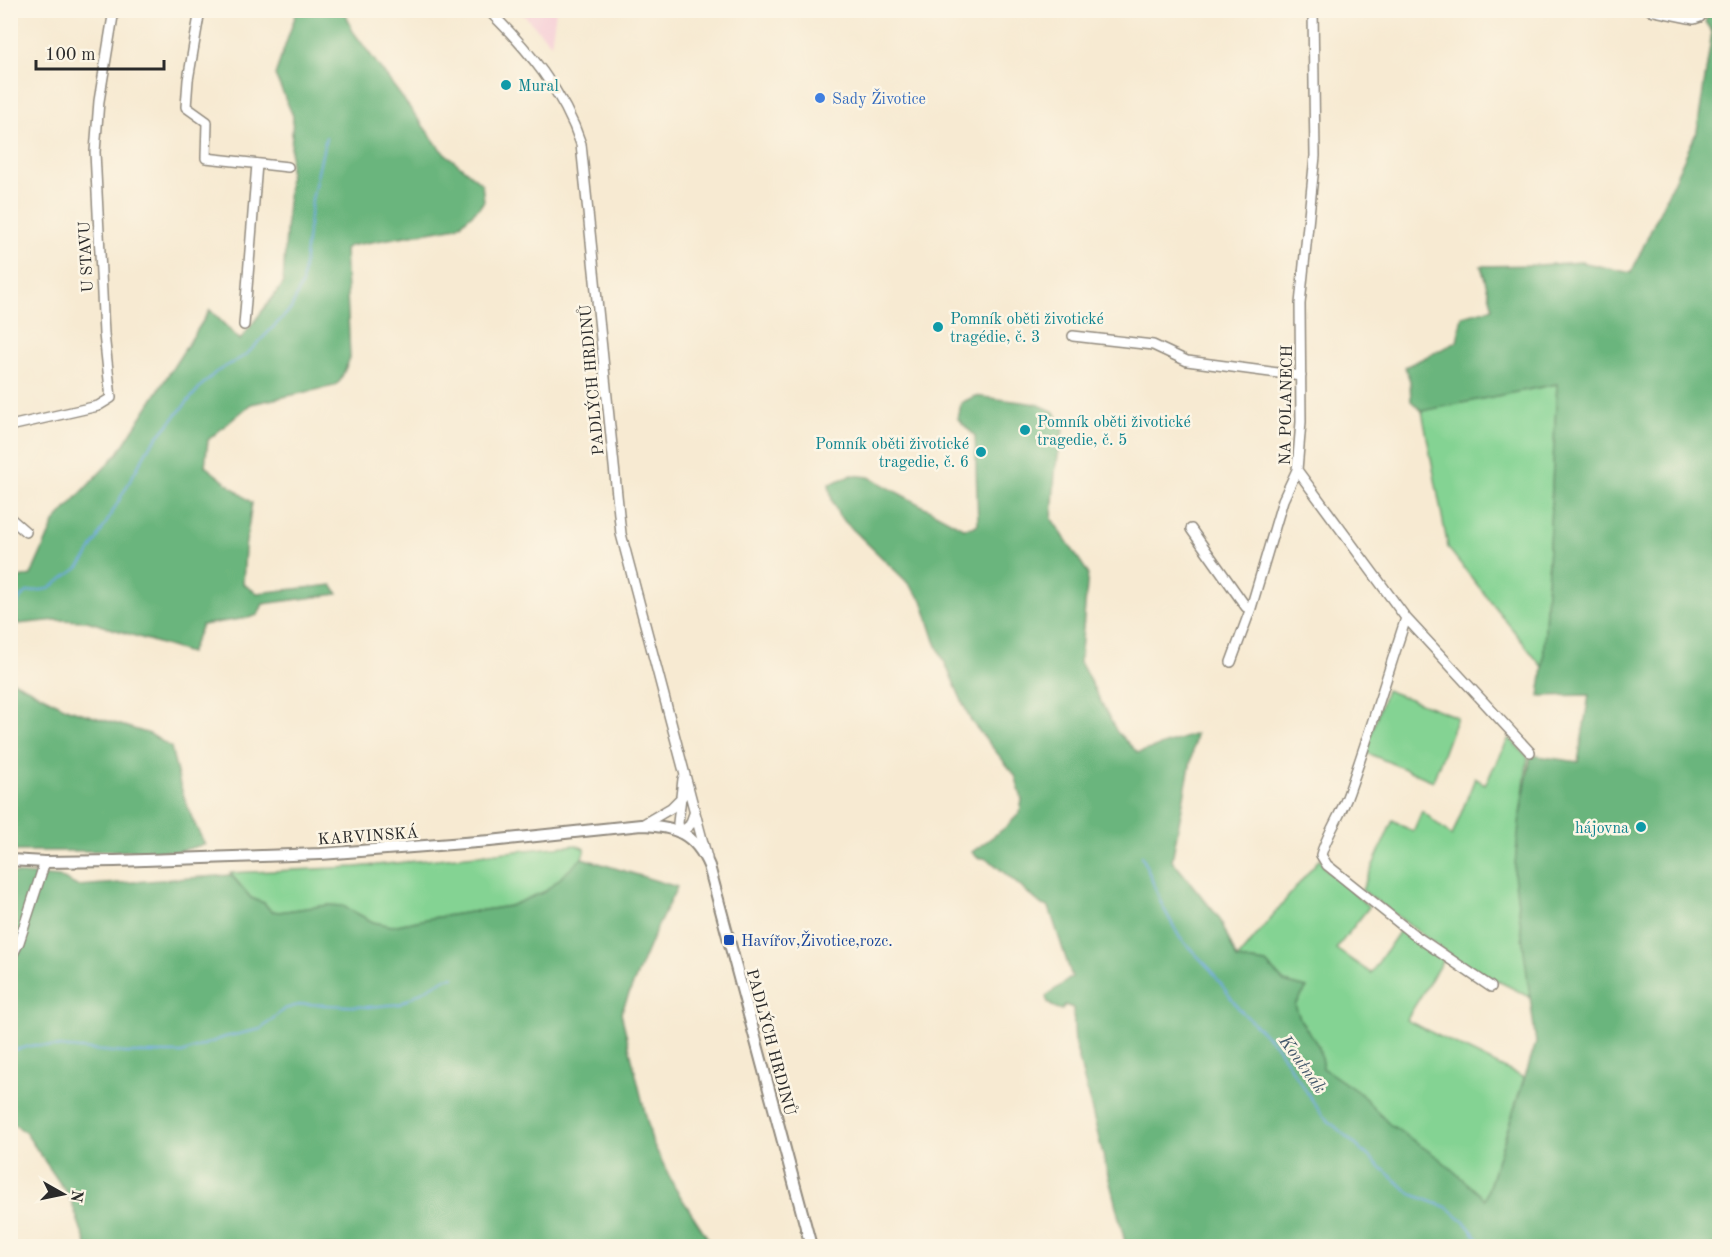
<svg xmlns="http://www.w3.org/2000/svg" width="1730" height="1257" viewBox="0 0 1730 1257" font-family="'Old Standard TT',serif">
	<rect width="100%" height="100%" fill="#fcf5e5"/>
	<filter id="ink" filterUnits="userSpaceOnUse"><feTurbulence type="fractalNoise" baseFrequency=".0167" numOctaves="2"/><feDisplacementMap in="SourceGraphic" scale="12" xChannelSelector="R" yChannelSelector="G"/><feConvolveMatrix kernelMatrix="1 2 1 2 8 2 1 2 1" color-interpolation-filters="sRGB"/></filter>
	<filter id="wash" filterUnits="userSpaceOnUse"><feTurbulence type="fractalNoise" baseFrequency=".008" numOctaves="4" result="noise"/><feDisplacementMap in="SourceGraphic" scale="24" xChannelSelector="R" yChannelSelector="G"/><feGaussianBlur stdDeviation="1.35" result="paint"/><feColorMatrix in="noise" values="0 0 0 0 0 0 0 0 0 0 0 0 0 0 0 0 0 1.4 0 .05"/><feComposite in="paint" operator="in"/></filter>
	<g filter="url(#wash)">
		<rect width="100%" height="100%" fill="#f7ead2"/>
		<path fill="#f6cfd7" d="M520,11H556L551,44Z"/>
		<path fill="#84d393" stroke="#587f5f" stroke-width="1.5" d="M1557,384L1543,668L1448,548L1422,411Z
			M1386,690L1457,717L1433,781L1365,752Z
			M1509,738L1528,757L1520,815L1536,1000L1458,961L1362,890L1393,820L1413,832L1422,811L1452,836L1475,778L1485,784Z
			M576,845L585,849L581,860L546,891L510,906L432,918L392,926L373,922L343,906L328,905L279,912L271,911L264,903L251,898L230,873L356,867Z
			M1320,858L1325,868L1369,907L1336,949L1371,973L1401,929L1443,960L1406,1020L1524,1078L1485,1199L1440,1159L1388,1123L1361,1094L1323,1068L1319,1047L1301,1021L1295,1005L1307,988L1284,982L1266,963L1237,959Z"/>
		<path fill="#6bb57d" stroke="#4b7054" stroke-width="1.5" d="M297,11H345L352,30L441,150L482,184L484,201L479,208L457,227L349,246L345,249L350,358L340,381L334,386L251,404L208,440L205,466L252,503L245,548L243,584L257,593L332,585L338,594L263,604L258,615L248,618L202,625L190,653L87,621L57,620L18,624L11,608V580L31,575L55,521L118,453L210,310L240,340L283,284L293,116L275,75Z
			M1710,11H1719V1246H1126L1075,1044L1073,1008L1065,1005L1062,1010C1054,1007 1047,1006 1046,996L1072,977L1049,907L1042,905L988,859L977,857L972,852L1006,827L1020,813L1022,799L1015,775L971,721L935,641L922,600L905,580L839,516L832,500L829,484L852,475L869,477L963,528L973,527L978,524L975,436L958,419L961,403L975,396L1037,404L1053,411L1064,425L1055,472L1052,519L1088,573L1080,662L1117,732L1138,753L1196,734L1172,860L1220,919L1237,959L1266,963L1284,982L1307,988L1295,1005L1301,1021L1319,1047L1323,1068L1361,1094L1388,1123L1440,1159L1485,1199L1536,1043L1514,874L1520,815L1531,755L1578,762L1589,695L1539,696L1543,668L1557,384L1422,411L1411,401L1410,381L1405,367L1457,342L1462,316L1493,308L1481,266L1539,265L1581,262L1631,273L1697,131L1712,32L1705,22Z
			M11,680L68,709L150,734L171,747C179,784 186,810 205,844L180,851H11Z
			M582,858L677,887L655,932L621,1013L652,1141L675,1188L713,1246H87L70,1198L25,1132L11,1122V873L60,877L77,886L231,875L251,898L264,903L271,911L279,912L328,905L343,906L373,922L392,926L432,918L510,906L546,891Z"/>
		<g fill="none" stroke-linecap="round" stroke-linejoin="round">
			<path stroke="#6da9de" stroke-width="2" d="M10,619L21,597L27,592L48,589L78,568L87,557L149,447L201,386L216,372L246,355L291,309L302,283L312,199L326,137
				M1142,856L1163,907L1180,938L1211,970L1239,1009L1275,1044L1322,1115L1411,1194L1446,1207L1463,1220L1484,1246
				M10,1051L35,1045L126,1053H182L225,1037L261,1029L284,1009L295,1006L305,1004L368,1007L400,1004L446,978L454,977"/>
		</g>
	</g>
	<g filter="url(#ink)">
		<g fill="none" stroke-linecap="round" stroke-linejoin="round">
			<g stroke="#918a7e" stroke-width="12">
				<path id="minor" d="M200,10L188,80L186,107L207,122L206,158L288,167
					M488,10C527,48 564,92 581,144L621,534L707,858
					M1313,10L1315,156L1300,304L1301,422L1297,470L1406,618L1530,752
					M1650,10L1694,19L1700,17L1705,10
					M244,325L257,164
					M1073,336L1153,345L1187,361L1301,376
					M10,426L98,406L111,398L104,334L95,152L99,101L114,10
					M10,518L26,532
					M1191,529L1246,607L1251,608
					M1406,618C1387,676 1369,735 1349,792C1342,813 1326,836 1321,855L1327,865L1413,934L1491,987
					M1231,662L1251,608L1283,500L1297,470
					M683,779L678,823L680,833L690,825L695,811
					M642,825L671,808L682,797
					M10,960L19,942L45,862"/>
			</g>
			<g stroke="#918a7e" stroke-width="14">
				<path id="major" d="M10,860L45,862L115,861L321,854L490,841L641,825C675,826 695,833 709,866L811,1246"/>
			</g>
			<use href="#minor" stroke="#fff" stroke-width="9"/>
			<use href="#major" stroke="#fff" stroke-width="10"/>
		</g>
	</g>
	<g fill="#0f9aa8" stroke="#fcf5e5" stroke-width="2">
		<circle cx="506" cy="85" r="6"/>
		<circle cx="938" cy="327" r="6"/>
		<circle cx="1025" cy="430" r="6"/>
		<circle cx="981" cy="452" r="6"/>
		<circle cx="1641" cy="827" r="6"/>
	</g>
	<circle fill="#3f7fe0" stroke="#fcf5e5" stroke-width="2" cx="820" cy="98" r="6"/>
	<rect fill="#1a4fb4" stroke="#fcf5e5" stroke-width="2" x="723" y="934" width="12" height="12" rx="3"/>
	<g text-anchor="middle" stroke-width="5" stroke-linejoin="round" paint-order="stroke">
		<g font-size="16" fill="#0d838f" stroke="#fcf5e5" text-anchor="start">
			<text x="518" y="91">Mural</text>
			<text x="950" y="324">Pomník oběti životické<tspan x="950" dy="18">tragédie, č. 3</tspan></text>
			<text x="1037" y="427">Pomník oběti životické<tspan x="1037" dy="18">tragedie, č. 5</tspan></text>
			<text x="969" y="449" text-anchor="end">Pomník oběti životické<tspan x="969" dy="18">tragedie, č. 6</tspan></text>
			<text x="1629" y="833" text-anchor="end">hájovna</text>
		</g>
		<g font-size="16" fill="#366cbe" stroke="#fcf5e5" text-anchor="start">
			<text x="832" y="104">Sady Životice</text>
		</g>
		<g font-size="16" fill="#2b2b2b" stroke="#fcf5e5">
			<text transform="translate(85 257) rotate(-93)" y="6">U STAVU</text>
			<text transform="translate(591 380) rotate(-95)" y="6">PADLÝCH HRDINŮ</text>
			<text transform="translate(1285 405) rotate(-89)" y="6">NA POLANECH</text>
			<text transform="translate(368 835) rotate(-4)" y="6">KARVINSKÁ</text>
			<text transform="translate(772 1042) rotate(75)" y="6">PADLÝCH HRDINŮ</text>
		</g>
		<g font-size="16" fill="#164399" stroke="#fcf5e5" text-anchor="start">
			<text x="741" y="946">Havířov,Životice,rozc.</text>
		</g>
		<g font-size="18" font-style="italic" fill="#42576a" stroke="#fcf5e5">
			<text transform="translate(1303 1064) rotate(54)" y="6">Koutnák</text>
		</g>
	</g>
	<rect width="1730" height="1257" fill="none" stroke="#fcf5e5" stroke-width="36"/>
	<g transform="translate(63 1194) rotate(99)" stroke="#fcf5e5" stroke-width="4.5" paint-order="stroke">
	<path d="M0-4.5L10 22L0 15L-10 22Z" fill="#2b2b2b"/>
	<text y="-9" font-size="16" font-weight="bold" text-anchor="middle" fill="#2b2b2b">N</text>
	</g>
	<path d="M36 60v9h128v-9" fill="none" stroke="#2b2b2b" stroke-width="3"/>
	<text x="45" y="60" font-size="18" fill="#2b2b2b" stroke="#fcf5e5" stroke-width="4.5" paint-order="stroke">100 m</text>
</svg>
